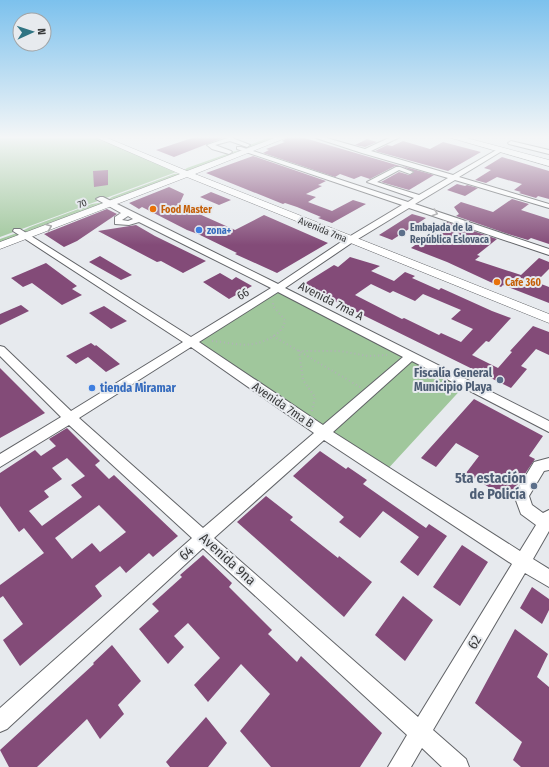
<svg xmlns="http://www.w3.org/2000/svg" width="549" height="767" viewBox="0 0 549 767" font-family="'Fira Sans Condensed',sans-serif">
	<rect width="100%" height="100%" fill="#e7eaee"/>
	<path fill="#a0c79c" d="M0,137H98L179,171L0,237Z
		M270,137H282L0,244V239L14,234L22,233L24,230L30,227L92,204L105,202L112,197L174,174L183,173V171L187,168L235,151L244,150V148L247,146Z
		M278,288L466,384L385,472L191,342Z"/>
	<path fill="#834b78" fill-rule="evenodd" d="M195,137H225L174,157L156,150Z
		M289,137H301L400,166H395L370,179L361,176L354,179L340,174L335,177L263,153L269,150L266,149L285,142L282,141Z
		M367,139L377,142L365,147L355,145Z
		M403,141L430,149L443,142L481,152L448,171L375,151L387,145L392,146Z
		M253,156L326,181L318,185L322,186L306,194L316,197L308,202L332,211L353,200L366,204L332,223L318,218L321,217L297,207L285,203L283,204L206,173Z
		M502,157L549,171V199L538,196L536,198L519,193L521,192L514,190L522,184L497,177L486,183L475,180L491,170L484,168Z
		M402,166L434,175L409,190L381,182L399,172L409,175L414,172Z
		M108,170V185L94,187L93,171Z
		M457,184L465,186L467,185L478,188L465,196L447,190Z
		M169,187L184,194L179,205L235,230L264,215L328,243L277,273L235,254L237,253L198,234L187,230L142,207L139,209L129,203Z
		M211,192L231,200L219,205L200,197Z
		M512,199L529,204L521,210L549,219V244L531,238L528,240L505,233L456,216L459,214L454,207L461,202L493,212Z
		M107,209L117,214L77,241L64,247L44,234Z
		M412,214L426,218L392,240L379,235Z
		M447,222L497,239L477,255L480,256L475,260L521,275L539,258L549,262V269L536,282L549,287V303L503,285L501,287L447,262L411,248Z
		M136,225L155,236L206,261L183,273L161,261L157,262L98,231Z
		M100,256L132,275L121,280L89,262Z
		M350,257L380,266L371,271L394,281L405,272L415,276L412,278L439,290L441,288L492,311L511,318L489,342L486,341L472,355L498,368L512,352L510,351L533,326L549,332V355L536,349L521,366L527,369L511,388L302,285L334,265L338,267ZM371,284L390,293L393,291L415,301L423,294L461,310L451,319L473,329L461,342L441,333L439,335L404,318L402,319L355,295Z
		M46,263L77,286L72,289L82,295L62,305L32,283L23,287L11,278Z
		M220,273L232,280L236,277L252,286L229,299L203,282Z
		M21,305L29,311L0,325V314Z
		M104,306L127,321L111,329L89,313Z
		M91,343L95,346L96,345L120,364L106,372L88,357L76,364L66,356Z
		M0,368L45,413L0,438Z
		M474,399L543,436L529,456L535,459L508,499L466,473L479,456L456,443L436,467L421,458Z
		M67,428L100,461L95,465L109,479L114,475L178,536L153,557L149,553L126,573L120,566L95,586L102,596L20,666L3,640L23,624L3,596L0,598V585L44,553L24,528L19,532L0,506V473L35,450L41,456L56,446L49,439ZM67,458L85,476L71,485L82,497L42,526L29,511L49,497L44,491L62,479L52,468ZM99,505L126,532L100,552L92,543L72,559L55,538Z
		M320,451L346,469L348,467L367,480L363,484L426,528L429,524L447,536L418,576L400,562L419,537L383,511L360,538L339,522L344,517L293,476Z
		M266,496L293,517L290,520L338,558L339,556L372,582L344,617L237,522Z
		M462,545L488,562L460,606L433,587Z
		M203,555L232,583L229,587L272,630L268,634L297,662L301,656L382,733L360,767H271L240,731L270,694L241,664L208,702L194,685L220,658L188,623L174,636L184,647L168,664L139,629L159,611L152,604L182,577L180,575Z
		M532,587L549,599V610L542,624L520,608Z
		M403,596L433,620L405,661L375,635Z
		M515,629L548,654L537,677L549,687V767H521L513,760L522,742L475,703Z
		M112,645L141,681L118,705L124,714L100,739L87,719L37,767H9L0,750L94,664L93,663Z
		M206,717L227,743L208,767H170L166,762Z"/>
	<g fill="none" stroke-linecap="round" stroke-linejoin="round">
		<g stroke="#616367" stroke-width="2">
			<path id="minor" d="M230,137L250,145L247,147L230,141L215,145L231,151L232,152L229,154L212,149L207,145Z
				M313,137H323L365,149L391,137H400L371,151L453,175L498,149H502V151L459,177L549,204V208L455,180L415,204L549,249V255L409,208L353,242L285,288L549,421V432L412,361L333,432L520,551L536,525L521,514L514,495L534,462L549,458V470L544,471L529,496L532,505L543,513L549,510V531L533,559L549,569V587L525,573L433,730L466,759L469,767H442L422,748L411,767H388L407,735L203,548L7,729L0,732V708L192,538L69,425L0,467V454L61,417L0,356V346L4,347L71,411L183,342L13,231L14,229H20L191,337L271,288L139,222L129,225L115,224V217L121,213L96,199L100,197H103L278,284L347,238L402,205L237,149V147H241L408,202L414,198L367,182L396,167H400L413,172L410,174L399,170L377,182L419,195L448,178L362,153ZM128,216L133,219L128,221L122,220ZM278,292L403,357L323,425L199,342ZM191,347L314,433L203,528L79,418ZM324,440L512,564L418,717L214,538Z
				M511,141L549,150V154L509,144L508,143Z"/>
		</g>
		<g stroke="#616367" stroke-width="1">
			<path id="major" d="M95,137H105L187,171L277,137H288L195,174L549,314V323L187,177L0,249V242L180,174Z"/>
		</g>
		<g stroke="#616367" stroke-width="1">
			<path id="highway" d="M448,137H463L549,160V166Z"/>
		</g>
		<path stroke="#b0b3b6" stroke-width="2" stroke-dasharray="1 3" stroke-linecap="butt" d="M273,336L360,387
			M212,341C236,343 249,350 272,337C279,333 284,328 285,320L273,306V300
			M312,411L315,397L303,380L299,351H340L368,356L387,355"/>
		<use href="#minor" fill="#fff" fill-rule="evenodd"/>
		<use href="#major" fill="#fff" fill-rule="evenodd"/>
		<use href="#highway" fill="#fff" fill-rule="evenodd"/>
	</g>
	<defs><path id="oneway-chevron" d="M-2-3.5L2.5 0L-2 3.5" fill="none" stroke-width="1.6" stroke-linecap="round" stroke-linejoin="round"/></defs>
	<g stroke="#9c9c9d">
		<use href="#oneway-chevron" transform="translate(435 213) rotate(19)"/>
		<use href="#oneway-chevron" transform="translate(49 227) rotate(-21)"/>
	</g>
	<linearGradient id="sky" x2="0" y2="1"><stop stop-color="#7cc1ed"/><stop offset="0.56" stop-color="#f4f6f7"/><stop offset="1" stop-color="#f4f6f7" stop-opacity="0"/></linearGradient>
	<rect width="549" height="245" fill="url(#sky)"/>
	<g fill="#e8710a" stroke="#e7eaee" stroke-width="1.5">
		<circle cx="153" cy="209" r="4"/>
		<circle cx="497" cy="282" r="4"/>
	</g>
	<g fill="#3f7fe0" stroke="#e7eaee" stroke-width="1.5">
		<circle cx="199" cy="230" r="4"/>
		<circle cx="92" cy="388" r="4"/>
	</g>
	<g fill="#5c6f8a" stroke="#e7eaee" stroke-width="1.5">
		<circle cx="402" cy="233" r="4"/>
		<circle cx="500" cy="380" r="4"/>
		<circle cx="534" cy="486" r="4"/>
	</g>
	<g text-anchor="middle" stroke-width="4" stroke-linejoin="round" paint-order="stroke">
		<g font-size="10" fill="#393a3b" stroke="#e7eaee">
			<text transform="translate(82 203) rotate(-21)" y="4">70</text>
			<text transform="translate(323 229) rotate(22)" y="4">Avenida 7ma</text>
		</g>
		<g font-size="10" font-weight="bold" fill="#c56008" stroke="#e7eaee" text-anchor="start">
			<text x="161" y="213">Food Master</text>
			<text x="505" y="286">Cafe 360</text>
		</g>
		<g font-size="10" font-weight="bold" fill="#4e5e75" stroke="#e7eaee" text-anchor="start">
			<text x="410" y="231">Embajada de la<tspan x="410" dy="12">República Eslovaca</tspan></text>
		</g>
		<g font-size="10" font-weight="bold" fill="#366cbe" stroke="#e7eaee" text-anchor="start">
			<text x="207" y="234">zona+</text>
		</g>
		<g font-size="12" fill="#393a3b" stroke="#e7eaee">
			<text transform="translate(243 294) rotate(-32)" y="4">66</text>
			<text transform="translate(331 301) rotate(27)" y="4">Avenida 7ma A</text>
			<text transform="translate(283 405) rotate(34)" y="4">Avenida 7ma B</text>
		</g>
		<g font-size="12" font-weight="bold" fill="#4e5e75" stroke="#e7eaee" text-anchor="end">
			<text x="492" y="377">Fiscalía General<tspan x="492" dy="14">Municipio Playa</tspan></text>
		</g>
		<g font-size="12" font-weight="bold" fill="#366cbe" stroke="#e7eaee" text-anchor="start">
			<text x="100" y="392">tienda Miramar</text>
		</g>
		<g font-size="14" font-weight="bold" fill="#4e5e75" stroke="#e7eaee" text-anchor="end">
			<text x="526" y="483">5ta estación<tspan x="526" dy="16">de Policía</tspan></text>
		</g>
		<g font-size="14" fill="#393a3b" stroke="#e7eaee">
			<text transform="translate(186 553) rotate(-42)" y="5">64</text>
			<text transform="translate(228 559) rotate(42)" y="5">Avenida 9na</text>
			<text transform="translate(474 642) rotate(-59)" y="5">62</text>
		</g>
	</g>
	<g transform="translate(32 32) rotate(87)"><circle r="19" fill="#e7eaee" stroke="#a1a4a6"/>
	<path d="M0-3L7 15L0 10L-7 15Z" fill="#307483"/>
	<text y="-6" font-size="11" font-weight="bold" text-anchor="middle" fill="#393a3b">N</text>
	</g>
</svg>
